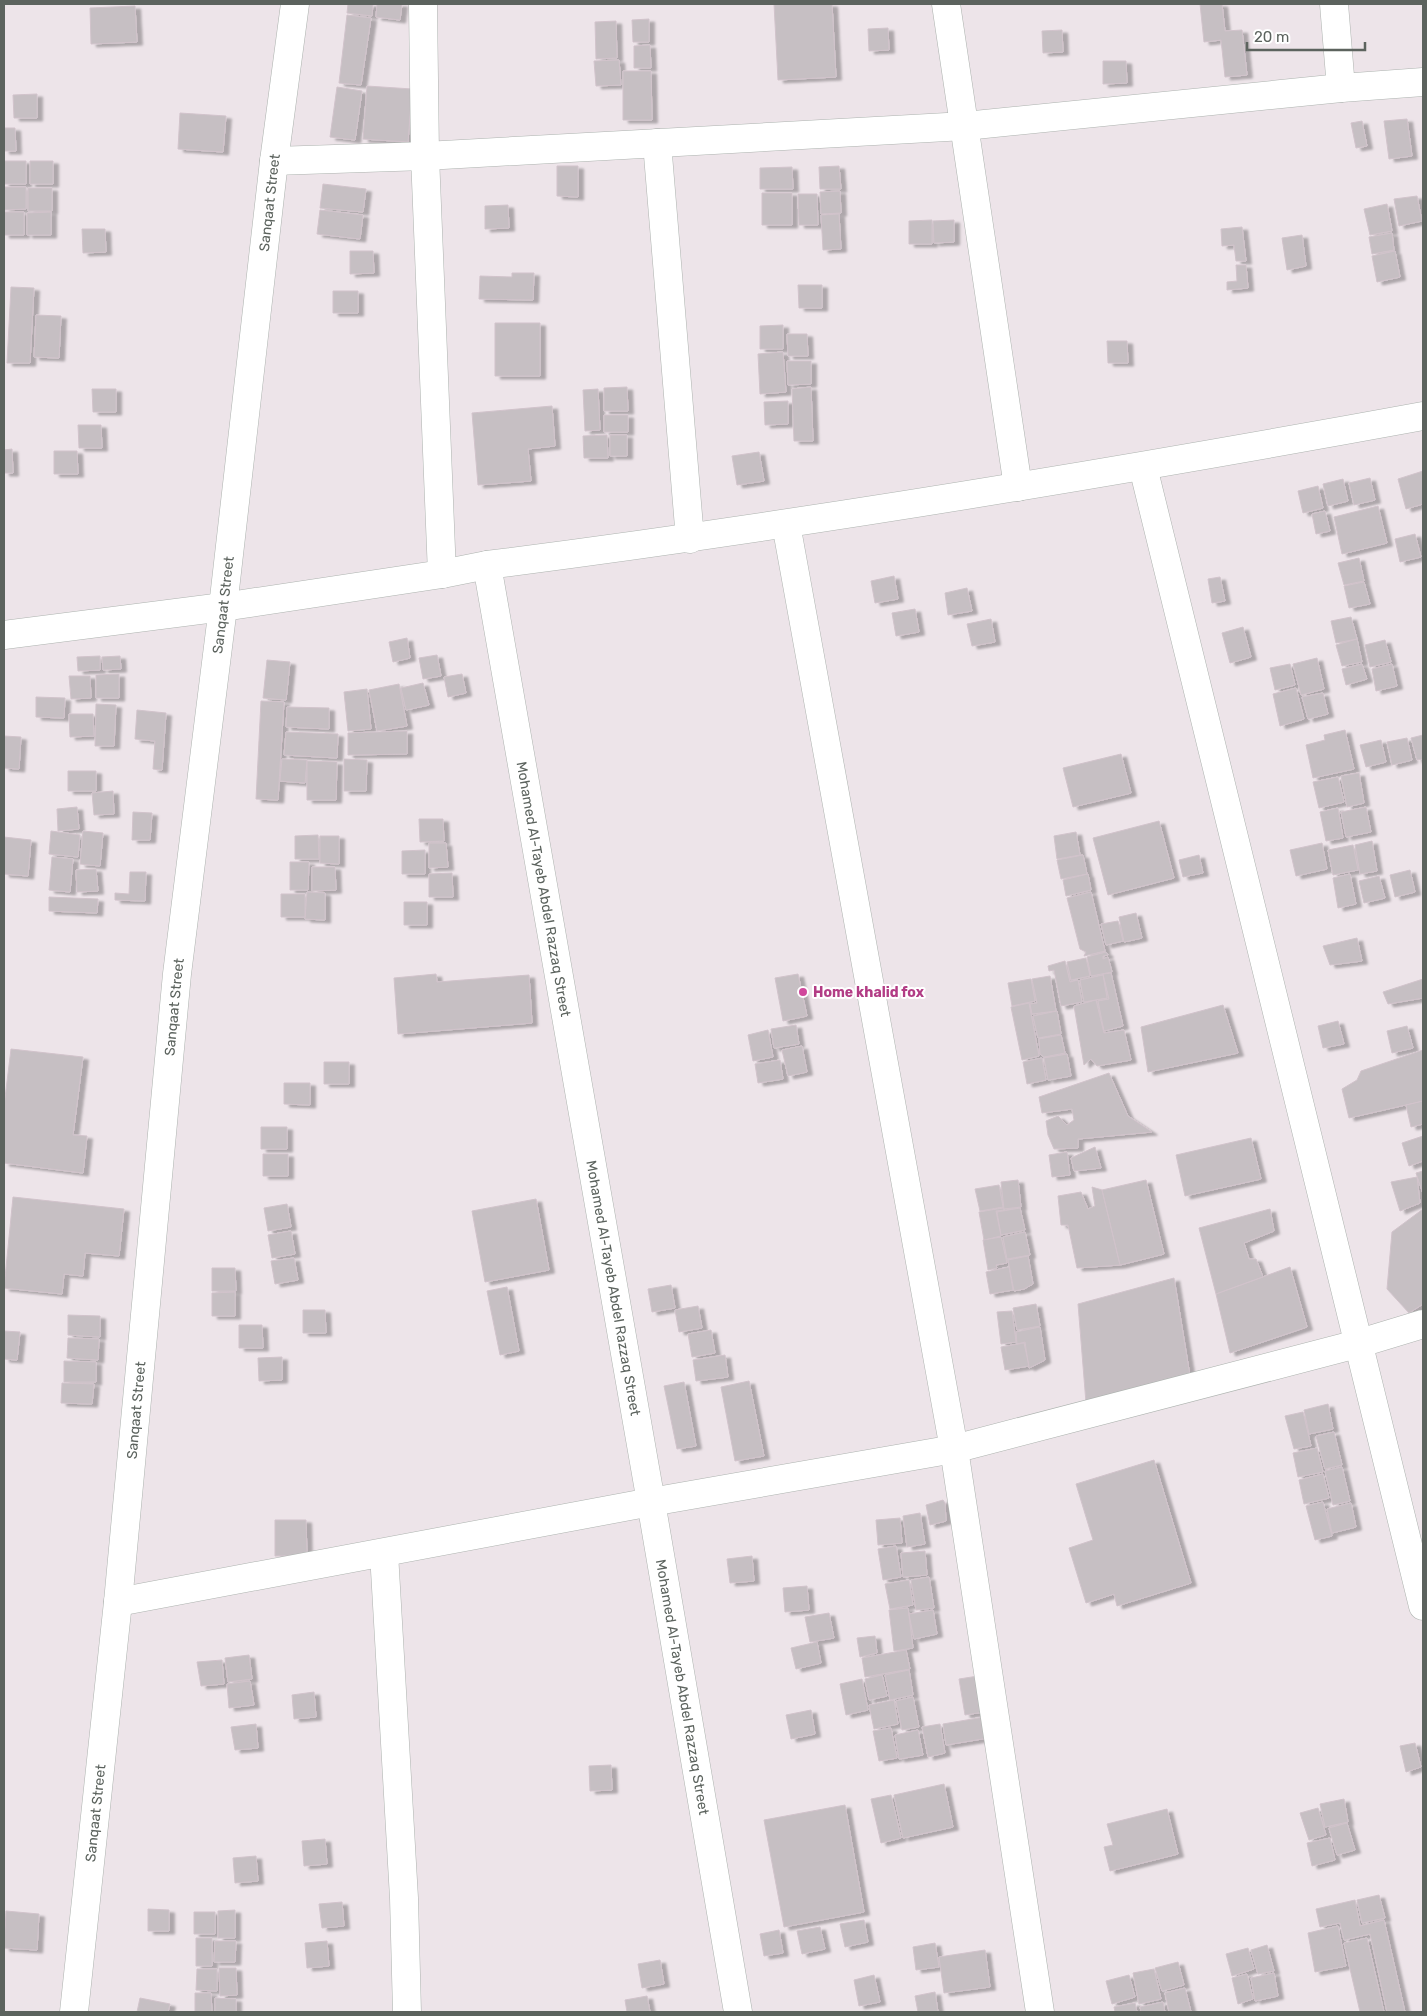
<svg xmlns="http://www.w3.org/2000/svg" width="1427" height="2016" viewBox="0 0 1427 2016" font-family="Rubik,sans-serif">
	<defs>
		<filter id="shadow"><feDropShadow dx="5.5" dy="3" stdDeviation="1" flood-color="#0004"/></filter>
	</defs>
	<rect width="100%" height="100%" fill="#ede4e9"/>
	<path fill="#c6bfc3" stroke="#d1c3cb" filter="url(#shadow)" d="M348,4H373L372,16L347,13Z
		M377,4H402L400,20L376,17Z
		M774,4H832L836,77L778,80Z
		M1200,4H1222L1225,31L1242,30L1247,75L1225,77L1221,40L1204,42Z
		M135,6L137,42L91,44L90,8Z
		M347,15L371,18L361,85L339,83Z
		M649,19V42H633L632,20Z
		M616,21L617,58L596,59L595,22Z
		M888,28L889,50L869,51L868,29Z
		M1062,30L1063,52L1043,53L1042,31Z
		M650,45L651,68H634V46Z
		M619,60L621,85L596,86L594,61Z
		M1103,61H1126L1127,83L1103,84Z
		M623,71H651L652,120H623Z
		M367,86L412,89L408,142L363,139Z
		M337,87L362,91L355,140L330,137Z
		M37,94V118H14L13,95Z
		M180,113L226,116L223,152L178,149Z
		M1407,119L1412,156L1389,159L1384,121Z
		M1362,121L1367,146L1356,148L1351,123Z
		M4,128H15L16,151H4Z
		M4,161H26V184H4Z
		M30,161H53V184H30Z
		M557,166H578V197L557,196Z
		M839,166L841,189H820L819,167Z
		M792,167L793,189H760V168Z
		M323,184L366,189L363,212L320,208Z
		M4,187H26V209L4,210Z
		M28,188H52V211H28Z
		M840,191L841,213L821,214L820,192Z
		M762,193H792V225H762Z
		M798,194H817L818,225H799Z
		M1417,196L1422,221L1399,226L1394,199Z
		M1387,204L1392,231L1370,235L1364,209Z
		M508,205L509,228L485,229V206Z
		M320,210L363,215L360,239L317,234Z
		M4,212H24V235H4Z
		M51,212V235H27V213Z
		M839,214L841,249L823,250L821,215Z
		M932,220V244H909V221Z
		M954,220V242L934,243L933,221Z
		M1242,227L1246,261H1236L1234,245L1222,246L1221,229Z
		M82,229H105L106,252L83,253Z
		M1392,233L1394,250L1372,254L1369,237Z
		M1302,235L1306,266L1287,270L1282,238Z
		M350,251H373L374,273L350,274Z
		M1395,251L1400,277L1377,282L1372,256Z
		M1236,265H1246L1248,288L1227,290V282L1237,281Z
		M512,273H534L533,300L479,299L480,276L512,277Z
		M798,285H822V308H799Z
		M11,287L34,288L30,363H7Z
		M333,291H358V313H333Z
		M36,315L61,316L59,358L34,357Z
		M495,323H540V376H495Z
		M783,325V349H760V326Z
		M787,334H807L808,356H788Z
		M1107,341H1127L1128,363H1108Z
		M783,352L786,392L760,394L758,354Z
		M787,361H811V384L788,385Z
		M627,387L628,411H604V388Z
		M811,387L813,441H794L792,389Z
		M92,389H116V412H93Z
		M598,389L600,430L585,431L583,390Z
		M788,401V424L765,425L764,402Z
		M552,406L555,446L528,449L531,481L478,485L472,413Z
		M604,415H628V432H604Z
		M78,425H101L102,448H79Z
		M607,435L608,458H584L583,436Z
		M610,435H627V456H610Z
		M12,449L13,473H4V450Z
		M54,451H77L78,474H54Z
		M759,452L764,481L737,485L732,456Z
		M1423,471V504L1406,509L1398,479Z
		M1370,478L1375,500L1354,505L1349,483Z
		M1343,479L1348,501L1328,506L1323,484Z
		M1318,486L1323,508L1303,513L1298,491Z
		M1378,506L1387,543L1342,554L1334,517Z
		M1325,511L1330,531L1316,534L1312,514Z
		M1415,534L1421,557L1400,562L1395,539Z
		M1359,558L1364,581L1344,585L1338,563Z
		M894,576L898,599L875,603L871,581Z
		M1220,577L1225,601L1212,603L1208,579Z
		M1364,582L1370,604L1349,608L1344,586Z
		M967,588L972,611L948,615L945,593Z
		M915,609L919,632L896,636L892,613Z
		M1351,617L1357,639L1336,643L1331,621Z
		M991,619L995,642L972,646L967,624Z
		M1243,627L1251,657L1230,663L1222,633Z
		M407,638L410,658L393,662L389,642Z
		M1357,639L1362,662L1342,666L1336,645Z
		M1385,640L1391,662L1370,667L1365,645Z
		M437,655L441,676L423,679L419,658Z
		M100,656V670L78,671L77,657Z
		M120,656L121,669L103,670L102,657Z
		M1317,658L1324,689L1301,695L1293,664Z
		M267,660L290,662L286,700L263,698Z
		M1290,664L1295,685L1275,690L1270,668Z
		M1362,664L1367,679L1346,685L1342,669Z
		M1392,664L1397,686L1376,691L1372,669Z
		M119,674V698H96V675Z
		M462,674L466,693L448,697L444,677Z
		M69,676H90L91,698L71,699Z
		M423,683L429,705L406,710L401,688Z
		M399,684L407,726L377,731L369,690Z
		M1296,688L1304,719L1280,726L1273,694Z
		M367,689L371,729L348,731L344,692Z
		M1323,693L1328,714L1308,719L1302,697Z
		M36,697L65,698L64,718L36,717Z
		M261,701L284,702L278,800L256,799Z
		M96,704L116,705L114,746H95Z
		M287,707L329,708V729L286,727Z
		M137,710L166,713L162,770L153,769L155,741L135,739Z
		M69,714H93L94,736L70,737Z
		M1345,730L1354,769L1313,778L1306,745L1325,740L1324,735Z
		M407,731V754L348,755V733Z
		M286,732L338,734L337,758L284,755Z
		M1423,735V759L1417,760L1411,738Z
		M4,736L21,737L19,769L4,768Z
		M1407,738L1412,760L1392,765L1387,742Z
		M1381,740L1386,762L1366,767L1360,745Z
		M1121,754L1131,793L1073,807L1063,768Z
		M282,759L307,760L305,783L280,781Z
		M344,759L367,760L366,791H344Z
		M307,761L337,762L336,800H307Z
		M68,771H96V791H68Z
		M1359,773L1364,803L1347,807L1341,776Z
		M1338,777L1344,802L1319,808L1313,782Z
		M113,791L114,814L94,815L92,793Z
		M77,807L79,829L58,831L57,809Z
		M1366,807L1371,832L1346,837L1341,812Z
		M1338,808L1343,838L1326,841L1320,812Z
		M133,812L152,813L150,840H132Z
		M419,819H443L444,841L420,842Z
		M1159,821L1174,878L1108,895L1093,838Z
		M51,831L80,835L78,857L49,854Z
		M83,831L103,833L100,866L80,864Z
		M1076,832L1080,855L1057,859L1054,836Z
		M318,835L319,859H295V836Z
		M320,836H339V864L320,863Z
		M4,837L31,840L28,876L4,874Z
		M1372,841L1377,871L1360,874L1355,845Z
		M429,843H446L448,867L429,868Z
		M1322,843L1327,869L1296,876L1290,850Z
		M1353,845L1358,870L1333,875L1328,850Z
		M425,850V874H402V851Z
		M1083,855L1087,874L1061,879L1057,860Z
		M1199,855L1203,873L1183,877L1179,860Z
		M52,857L73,859L70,892L49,890Z
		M290,862H309L308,890H290Z
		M312,867H335L336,890L312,891Z
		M96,869L98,891L77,892L76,870Z
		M1410,870L1415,892L1395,897L1390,875Z
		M130,872H146L145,901L115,900V893L129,894Z
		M452,873L453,897H429V874Z
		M1088,874L1091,890L1066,896L1063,880Z
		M1350,874L1356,904L1338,908L1333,878Z
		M1379,876L1385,898L1364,903L1359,881Z
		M307,892L325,893V920L305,919Z
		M1091,892L1105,951L1084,956L1086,952L1080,949L1067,898Z
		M281,894H305V917H281Z
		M49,897L98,899L97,913L49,911Z
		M404,902H427V925H404Z
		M1136,913L1142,938L1124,942L1119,917Z
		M1118,921L1123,941L1106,945L1101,924Z
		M1357,938L1362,961L1330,965L1323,946Z
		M1106,952L1108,955L1103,956V959L1108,957L1112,972L1091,976L1087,957Z
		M1086,958L1090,976L1071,980L1067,962Z
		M1065,961L1070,982L1078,980L1082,1002L1061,1006L1054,970L1049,971L1048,966Z
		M1111,973L1123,1026L1104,1031L1098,1001L1109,999L1103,974Z
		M436,974L437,982L529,975L532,1023L398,1034L394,978Z
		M798,974L807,1016L783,1021L775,978Z
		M1103,975L1107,998L1084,1002L1080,980Z
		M1050,976L1056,1011L1032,1014L1030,1004L1037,1003L1032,979Z
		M1031,979L1035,1001L1012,1006L1008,983Z
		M1423,979V998L1388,1004L1383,992Z
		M1096,1000L1104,1033L1124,1030L1131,1060L1097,1066L1091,1059L1084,1065L1074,1006Z
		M1029,1003L1039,1056L1022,1060L1011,1007Z
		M1223,1005L1238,1053L1148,1072L1141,1027Z
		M1057,1011L1061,1034L1038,1038L1033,1016Z
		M1338,1021L1344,1044L1323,1048L1318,1026Z
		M796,1025L799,1044L774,1048L771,1029Z
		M1407,1026L1413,1048L1392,1053L1387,1031Z
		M768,1030L773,1057L753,1061L748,1035Z
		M1061,1035L1065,1053L1044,1057L1040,1054L1039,1039Z
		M802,1046L807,1072L788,1076L782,1050Z
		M11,1049L83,1057L73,1135L87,1136L83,1173L4,1163V1106Z
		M1423,1050V1101L1349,1118L1342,1089L1357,1080L1361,1071Z
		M1067,1054L1071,1076L1048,1080L1044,1058Z
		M1042,1058L1046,1080L1027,1084L1023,1062Z
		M780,1060L783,1079L758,1083L755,1064Z
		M324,1062H349V1084H324Z
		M1109,1073L1128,1116L1152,1132L1078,1139V1148L1054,1149L1048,1135L1046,1121L1058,1116L1067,1125L1074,1120L1072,1109L1042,1113L1039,1097Z
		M284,1083H310V1105L284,1104Z
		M1423,1101V1124L1411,1127L1406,1105Z
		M261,1127H287V1149H261Z
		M1423,1136V1161L1409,1166L1402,1143Z
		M1251,1138L1261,1179L1185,1196L1176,1155Z
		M1095,1147L1101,1168L1074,1171L1071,1158Z
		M1067,1152L1070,1175L1052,1177L1049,1155Z
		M263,1154H288V1176H263Z
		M1423,1171V1194L1416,1173Z
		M1417,1177L1420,1203L1400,1211L1391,1182Z
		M1018,1180L1021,1207L1004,1209L1001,1182Z
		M1146,1180L1164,1254L1120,1265L1102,1190Z
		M999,1185L1003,1207L980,1211L975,1189Z
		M1092,1187L1102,1190L1120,1265L1077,1268L1068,1225H1061L1058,1196L1081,1192L1088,1209L1095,1206Z
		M13,1197L124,1209L119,1256L85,1253L83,1276L64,1274L62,1294L4,1288Z
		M536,1199L549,1270L485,1282L472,1211Z
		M287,1204L291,1227L268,1231L264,1208Z
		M1003,1208L1004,1210L996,1211L1001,1236L984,1240L979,1212Z
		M1020,1208L1025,1230L1001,1235L997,1212Z
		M1270,1209L1274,1231L1244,1243L1249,1259H1256L1263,1277L1216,1294L1199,1228Z
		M1423,1209V1304L1409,1313L1387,1289L1392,1232Z
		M291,1231L295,1254L272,1258L268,1235Z
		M1025,1232L1030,1255L1007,1259L1003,1237Z
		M1001,1237L1007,1263L996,1265L997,1268L988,1270L983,1240Z
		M1028,1256L1033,1284L1024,1289L1014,1291L1008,1260Z
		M294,1258L298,1280L275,1284L271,1261Z
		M1009,1267L1013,1290L990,1294L986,1272Z
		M1290,1267L1307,1327L1230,1353L1216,1294Z
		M212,1268H235L236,1291H212Z
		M1174,1278L1192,1388L1086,1403L1078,1304Z
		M671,1285L675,1308L652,1312L648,1289Z
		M507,1287L519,1351L500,1355L487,1291Z
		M235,1292V1316H212V1293Z
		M1036,1304L1040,1326L1017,1330L1013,1308Z
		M698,1306L702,1328L679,1332L675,1310Z
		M303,1310H325L326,1333H303Z
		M1012,1311L1016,1342L1001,1344L997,1312Z
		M68,1315L100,1316V1337L68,1335Z
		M239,1325H262L263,1348H239Z
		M1040,1327L1045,1360L1029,1368L1025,1342L1017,1344L1016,1332Z
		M711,1330L715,1353L692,1357L688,1334Z
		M4,1331L20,1332L17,1360L4,1359Z
		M68,1338L99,1339L98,1360L67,1358Z
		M1024,1343L1029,1366L1005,1370L1001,1347Z
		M725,1355L728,1377L696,1381L693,1360Z
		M282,1357V1380L259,1381L258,1358Z
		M64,1361L96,1362V1382H64Z
		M749,1381L764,1456L735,1461L721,1387Z
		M684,1382L696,1446L677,1449L664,1386Z
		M62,1383L94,1384L92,1404L61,1403Z
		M1328,1404L1333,1429L1309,1434L1304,1410Z
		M1303,1412L1311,1446L1294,1449L1285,1416Z
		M1334,1432L1342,1465L1325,1469L1316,1436Z
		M1317,1448L1323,1472L1298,1477L1293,1453Z
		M1154,1460L1191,1583L1117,1606L1114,1594L1086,1603L1069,1548L1093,1540L1076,1484Z
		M1342,1467L1350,1501L1333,1505L1325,1471Z
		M1323,1474L1329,1498L1304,1504L1299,1480Z
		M943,1500L945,1503L946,1521L930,1525L926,1505Z
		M1323,1502L1332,1536L1315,1540L1306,1506Z
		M1351,1503L1356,1527L1332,1533L1327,1509Z
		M920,1513L925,1544L907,1547L903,1516Z
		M900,1518L902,1543L878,1545L876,1520Z
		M275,1520H306L307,1555L275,1556Z
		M896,1546L901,1577L883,1580L878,1549Z
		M925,1551L927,1575L903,1577L901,1553Z
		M752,1556L754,1581L730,1583L727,1559Z
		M929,1577L934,1608L916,1610L911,1580Z
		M909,1580L913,1605L890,1609L885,1584Z
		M807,1586L809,1610L785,1612L783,1588Z
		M908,1608L913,1648L894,1651L889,1610Z
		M933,1610L937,1634L914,1639L909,1614Z
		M829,1613L834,1638L810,1642L805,1617Z
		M875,1636L877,1653L860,1657L857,1638Z
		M817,1642L821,1663L796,1669L791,1648Z
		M906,1650L910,1669L865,1677L862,1658Z
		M249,1655L252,1679L228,1682L225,1658Z
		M222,1660L224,1684L201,1686L197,1662Z
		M909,1670L913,1695L890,1700L885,1675Z
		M882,1675L887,1696L869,1700L865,1679Z
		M978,1676L984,1712L965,1715L959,1679Z
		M862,1679L868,1710L846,1715L840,1684Z
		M250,1681L254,1705L229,1708L227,1684Z
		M314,1692L316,1717L294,1719L292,1695Z
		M913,1697L919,1727L902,1730L896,1701Z
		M894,1700L898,1724L874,1729L869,1705Z
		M811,1710L815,1734L791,1739L786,1715Z
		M984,1717L988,1738L946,1745L943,1724Z
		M256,1724L258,1748L235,1750L231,1727Z
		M940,1724L945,1753L928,1757L922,1727Z
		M891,1728L897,1758L879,1761L873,1731Z
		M918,1730L923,1755L899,1759L895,1735Z
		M1415,1743L1421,1767L1406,1772L1400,1746Z
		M611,1765L612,1790L590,1791L589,1766Z
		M944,1784L953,1827L903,1838L894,1795Z
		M891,1795L901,1838L881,1843L871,1799Z
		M1344,1799L1348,1822L1325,1827L1320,1804Z
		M845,1805L864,1912L784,1927L764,1820Z
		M1318,1808L1326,1835L1309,1840L1300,1813Z
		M1167,1809L1178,1854L1110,1871L1104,1847L1113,1845L1107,1824Z
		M1347,1823L1355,1850L1337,1855L1329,1828Z
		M1330,1838L1335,1860L1312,1866L1307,1843Z
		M325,1839L327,1864L304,1866L302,1841Z
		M256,1856L258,1881L235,1883L233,1858Z
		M1379,1895L1385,1918L1362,1923L1357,1900Z
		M1355,1900L1360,1926L1384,1920L1405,2012H1387L1370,1934L1344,1940L1340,1923L1320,1927L1316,1909Z
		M342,1902L344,1926L322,1928L319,1904Z
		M148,1909L169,1910V1931H148Z
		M235,1910V1938H218V1911Z
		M6,1911L39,1914L37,1950L4,1948Z
		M194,1912H215V1934H194Z
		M864,1920L868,1942L845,1947L840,1924Z
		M1338,1926L1346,1966L1315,1972L1308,1933Z
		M820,1927L825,1949L802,1954L797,1931Z
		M779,1930L783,1953L764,1956L760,1934Z
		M196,1938H212V1966H196Z
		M1367,1938L1384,2012H1360L1344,1943Z
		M215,1941H236L235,1962H214Z
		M327,1941L329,1966L307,1968L305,1943Z
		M935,1943L939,1967L916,1970L913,1947Z
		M1267,1945L1274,1971L1258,1974L1251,1950Z
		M1248,1948L1254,1969L1232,1976L1226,1954Z
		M985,1950L990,1987L944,1993L939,1957Z
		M660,1960L664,1984L642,1988L638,1964Z
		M1178,1962L1184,1985L1162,1991L1155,1968Z
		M219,1968H236L237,1995L220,1996Z
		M197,1969H217V1991L196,1990Z
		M1154,1969L1161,1999L1139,2004L1133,1973Z
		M1274,1973L1278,1996L1255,2001L1251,1978Z
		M1247,1974L1253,1999L1238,2004L1232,1978Z
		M874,1975L880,2002L859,2006L854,1980Z
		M1129,1975L1135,1997L1112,2004L1106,1981Z
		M1185,1988L1191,2012H1169L1165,1993Z
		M935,1992L938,2012H918L915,1996Z
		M195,1993H211L212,2012H195Z
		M647,1996L650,2012H627L625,2000Z
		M140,1998L170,2004L168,2012H137Z
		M215,1998L236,1999V2012H215Z
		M1163,2002L1165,2012H1141L1140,2007Z
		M1135,2003L1137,2012H1115L1114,2007Z"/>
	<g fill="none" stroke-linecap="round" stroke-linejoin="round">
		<g stroke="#adb3af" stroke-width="29">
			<g id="minor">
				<path d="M423,4L425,156L442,574"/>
				<path d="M946,4L1018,487"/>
				<path d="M1334,4L1341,88"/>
				<path d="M657,143L690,539"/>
				<path d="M274,161L425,156L965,126L1341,88L1423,82"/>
				<path d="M1143,467L1423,1606"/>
				<path d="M786,524L954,1449L1040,2012"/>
				<path id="s1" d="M487,565L651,1502L738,2012"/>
				<path d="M4,635L223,607L442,574L487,565C801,525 1112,473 1423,416"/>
				<path d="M384,1553L404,1898L407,2012"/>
				<path d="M118,1602L651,1502L954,1449L1357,1344L1423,1324"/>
				<path id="s2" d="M74,2012L118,1602L177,974L223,607L274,161L295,4"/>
			</g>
		</g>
		<use href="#minor" stroke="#fff" stroke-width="28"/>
	</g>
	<circle fill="#d1479c" stroke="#fff" stroke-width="2" cx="803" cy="992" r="5"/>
	<g text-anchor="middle" stroke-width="4" stroke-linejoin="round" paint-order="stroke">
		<g font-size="14" fill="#5c635e" stroke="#fff">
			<text dy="5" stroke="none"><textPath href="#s2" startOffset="1820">Sanqaat Street</textPath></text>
			<text dy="5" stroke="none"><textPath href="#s2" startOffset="1415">Sanqaat Street</textPath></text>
			<text dy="5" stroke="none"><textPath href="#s1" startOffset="329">Mohamed Al-Tayeb Abdel Razzaq Street</textPath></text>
			<text dy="5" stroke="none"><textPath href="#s2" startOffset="1010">Sanqaat Street</textPath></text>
			<text dy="5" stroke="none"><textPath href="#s1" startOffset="734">Mohamed Al-Tayeb Abdel Razzaq Street</textPath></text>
			<text dy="5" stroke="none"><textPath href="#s2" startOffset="605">Sanqaat Street</textPath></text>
			<text dy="5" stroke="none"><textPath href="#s1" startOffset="1139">Mohamed Al-Tayeb Abdel Razzaq Street</textPath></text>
			<text dy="5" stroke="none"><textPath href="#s2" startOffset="200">Sanqaat Street</textPath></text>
		</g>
		<g font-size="14" font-weight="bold" fill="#b23c85" stroke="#fff" text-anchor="start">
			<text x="813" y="997">Home khalid fox</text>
		</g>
	</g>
	<rect width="1427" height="2016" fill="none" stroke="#5c635e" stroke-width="10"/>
	<path d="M1247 42v8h118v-8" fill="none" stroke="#5c635e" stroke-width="2.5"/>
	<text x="1254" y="42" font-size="15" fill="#5c635e" stroke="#ffffff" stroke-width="4" paint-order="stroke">20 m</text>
</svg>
